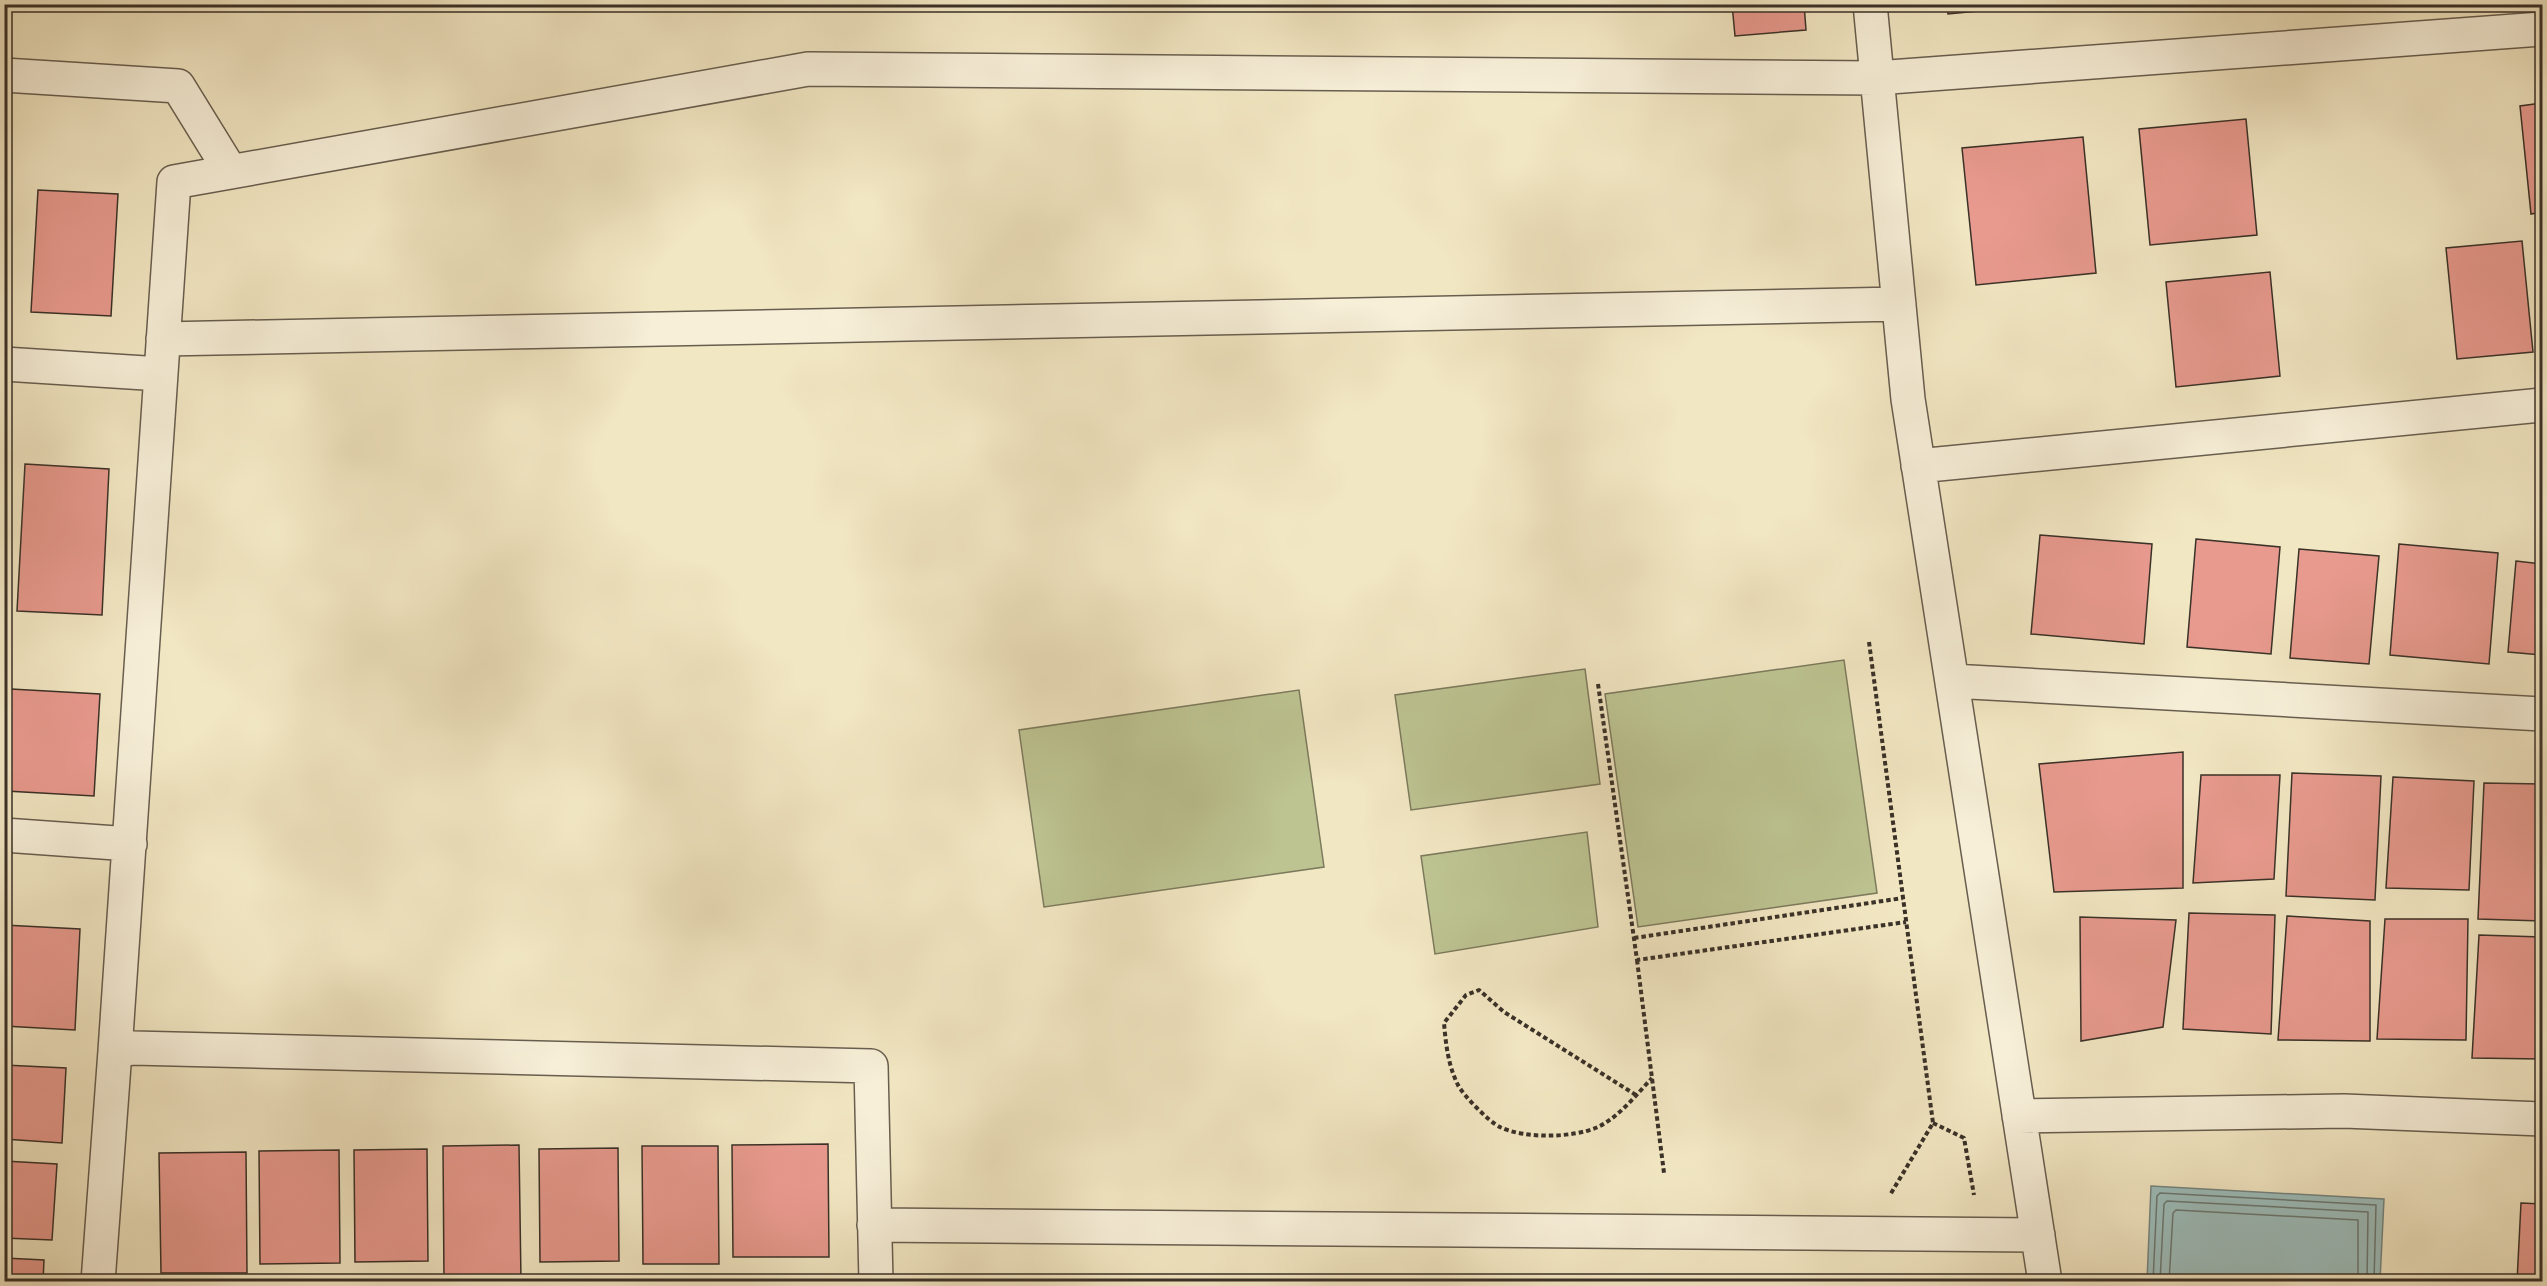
<svg xmlns="http://www.w3.org/2000/svg" width="2547" height="1286" viewBox="0 0 2547 1286" font-family="'Old Standard TT',serif">
	<rect width="100%" height="100%" fill="#f2e7c3"/>
	<filter id="stains"><feTurbulence type="fractalNoise" baseFrequency=".00333" numOctaves="4"/><feColorMatrix values="0 0 0 0 .2 0 0 0 0 .09 0 0 0 0 .02 0 0 0 .5 -.17"/></filter>
	<radialGradient id="worn" r=".72"><stop offset=".6" stop-color="#630" stop-opacity="0"/><stop offset="1" stop-color="#630" stop-opacity=".3"/></radialGradient>
	<path fill="#bdc492" stroke="#7c7a5d" stroke-width="1.5" d="M1844,660L1877,893L1638,927L1605,694Z
		M1585,669L1600,784L1411,810L1395,695Z
		M1299,690L1324,867L1044,907L1019,730Z
		M1587,832L1598,927L1435,954L1421,856Z"/>
	<path fill="#9dbebc" stroke="#758681" stroke-width="1.5" d="M2151,1186L2384,1199L2380,1281H2147Z"/>
	<g fill="none" stroke-linecap="round" stroke-linejoin="round">
		<path stroke="#6c7872" stroke-width="1.5" d="M2153,1282L2157,1196L2160,1193L2376,1205L2374,1282
			M2160,1282L2164,1204L2167,1201L2368,1212L2367,1282
			M2169,1282L2173,1213L2176,1210L2358,1220V1282"/>
	</g>
	<path fill="#e89a8e" stroke="#3a3128" stroke-width="1.5" d="M1732,4H1804L1806,30L1735,36Z
		M1947,4H2043V5L1948,14Z
		M2542,103V212L2531,214L2520,106Z
		M2246,119L2257,235L2150,245L2139,129Z
		M2083,137L2096,273L1976,285L1962,148Z
		M38,190L118,194L111,316L31,312Z
		M2522,241L2533,352L2457,359L2446,248Z
		M2270,272L2280,376L2176,387L2166,282Z
		M25,464L109,469L102,615L17,611Z
		M2040,535L2152,544L2144,644L2031,634Z
		M2196,539L2280,547L2271,654L2187,647Z
		M2399,544L2498,553L2489,664L2390,655Z
		M2299,549L2379,556L2369,664L2290,658Z
		M2516,561L2542,564V655L2508,652Z
		M11,689L100,694L94,796L6,791Z
		M2183,752V888L2054,892L2039,764Z
		M2292,773L2381,776L2375,900L2286,896Z
		M2201,775H2280L2274,879L2193,883Z
		M2393,777L2474,781L2469,890L2386,888Z
		M2484,783L2542,784V921L2478,919Z
		M2189,913L2275,915L2271,1034L2183,1029Z
		M2287,916L2370,921V1041L2278,1040Z
		M2080,917L2176,920L2163,1027L2081,1041Z
		M2385,919H2468L2466,1040L2377,1039Z
		M4,925L80,929L75,1030L4,1026Z
		M2479,935L2542,937V1059L2472,1058Z
		M4,1065L66,1068L62,1143L4,1139Z
		M828,1144L829,1257H733L732,1145Z
		M519,1145L521,1281L444,1282L443,1146Z
		M642,1146H718L719,1264H643Z
		M618,1148L619,1261L540,1262L539,1149Z
		M427,1149L428,1261L355,1262L354,1150Z
		M339,1150L340,1263L260,1264L259,1151Z
		M246,1152L247,1273H161L159,1153Z
		M4,1161L57,1164L52,1240L4,1238Z
		M2521,1203L2542,1204V1282H2517Z
		M4,1258L44,1260L43,1282H4Z"/>
	<g fill="none" stroke-linecap="round" stroke-linejoin="round">
		<g stroke="#685e4f" stroke-width="36">
			<path id="minor" d="M1870,4L1908,399L2045,1282
				M4,75L178,86L231,172
				M163,339L1899,304
				M4,364L161,374
				M1918,466L2542,405
				M1952,681L2542,714
				M4,835L130,844
				M115,1051L174,182L808,69L1876,78L2542,29
				M2019,1116L2344,1111L2542,1119
				M874,1225L2038,1235
				M98,1282L115,1051L133,1048L871,1066L876,1282"/>
		</g>
		<path stroke="#3a3128" stroke-width="4" stroke-dasharray="4.5 3" stroke-linecap="butt" d="M1869,642L1933,1123L1890,1195
			M1598,684L1637,960L1906,922
			M1634,938L1903,898
			M1637,960L1664,1173
			M1636,1095L1504,1012L1479,990L1466,995L1444,1023C1446,1045 1448,1065 1458,1085C1463,1095 1489,1122 1500,1127C1524,1139 1573,1138 1598,1127C1619,1117 1637,1094 1652,1078
			M1933,1123L1964,1138L1974,1195"/>
		<use href="#minor" stroke="#f7efd8" stroke-width="33"/>
	</g>
	<rect width="2547" height="1286" fill="none" stroke="#f2e7c3" stroke-width="24"/>
	<rect x="6" y="6" width="2535" height="1274" fill="none" stroke="#3a3128" stroke-width="3"/>
	<rect x="12" y="12" width="2523" height="1262" fill="none" stroke="#3a3128" stroke-width="1.5"/>
	<rect width="100%" height="100%" filter="url(#stains)"/>
	<rect width="100%" height="100%" fill="url(#worn)"/>
</svg>
